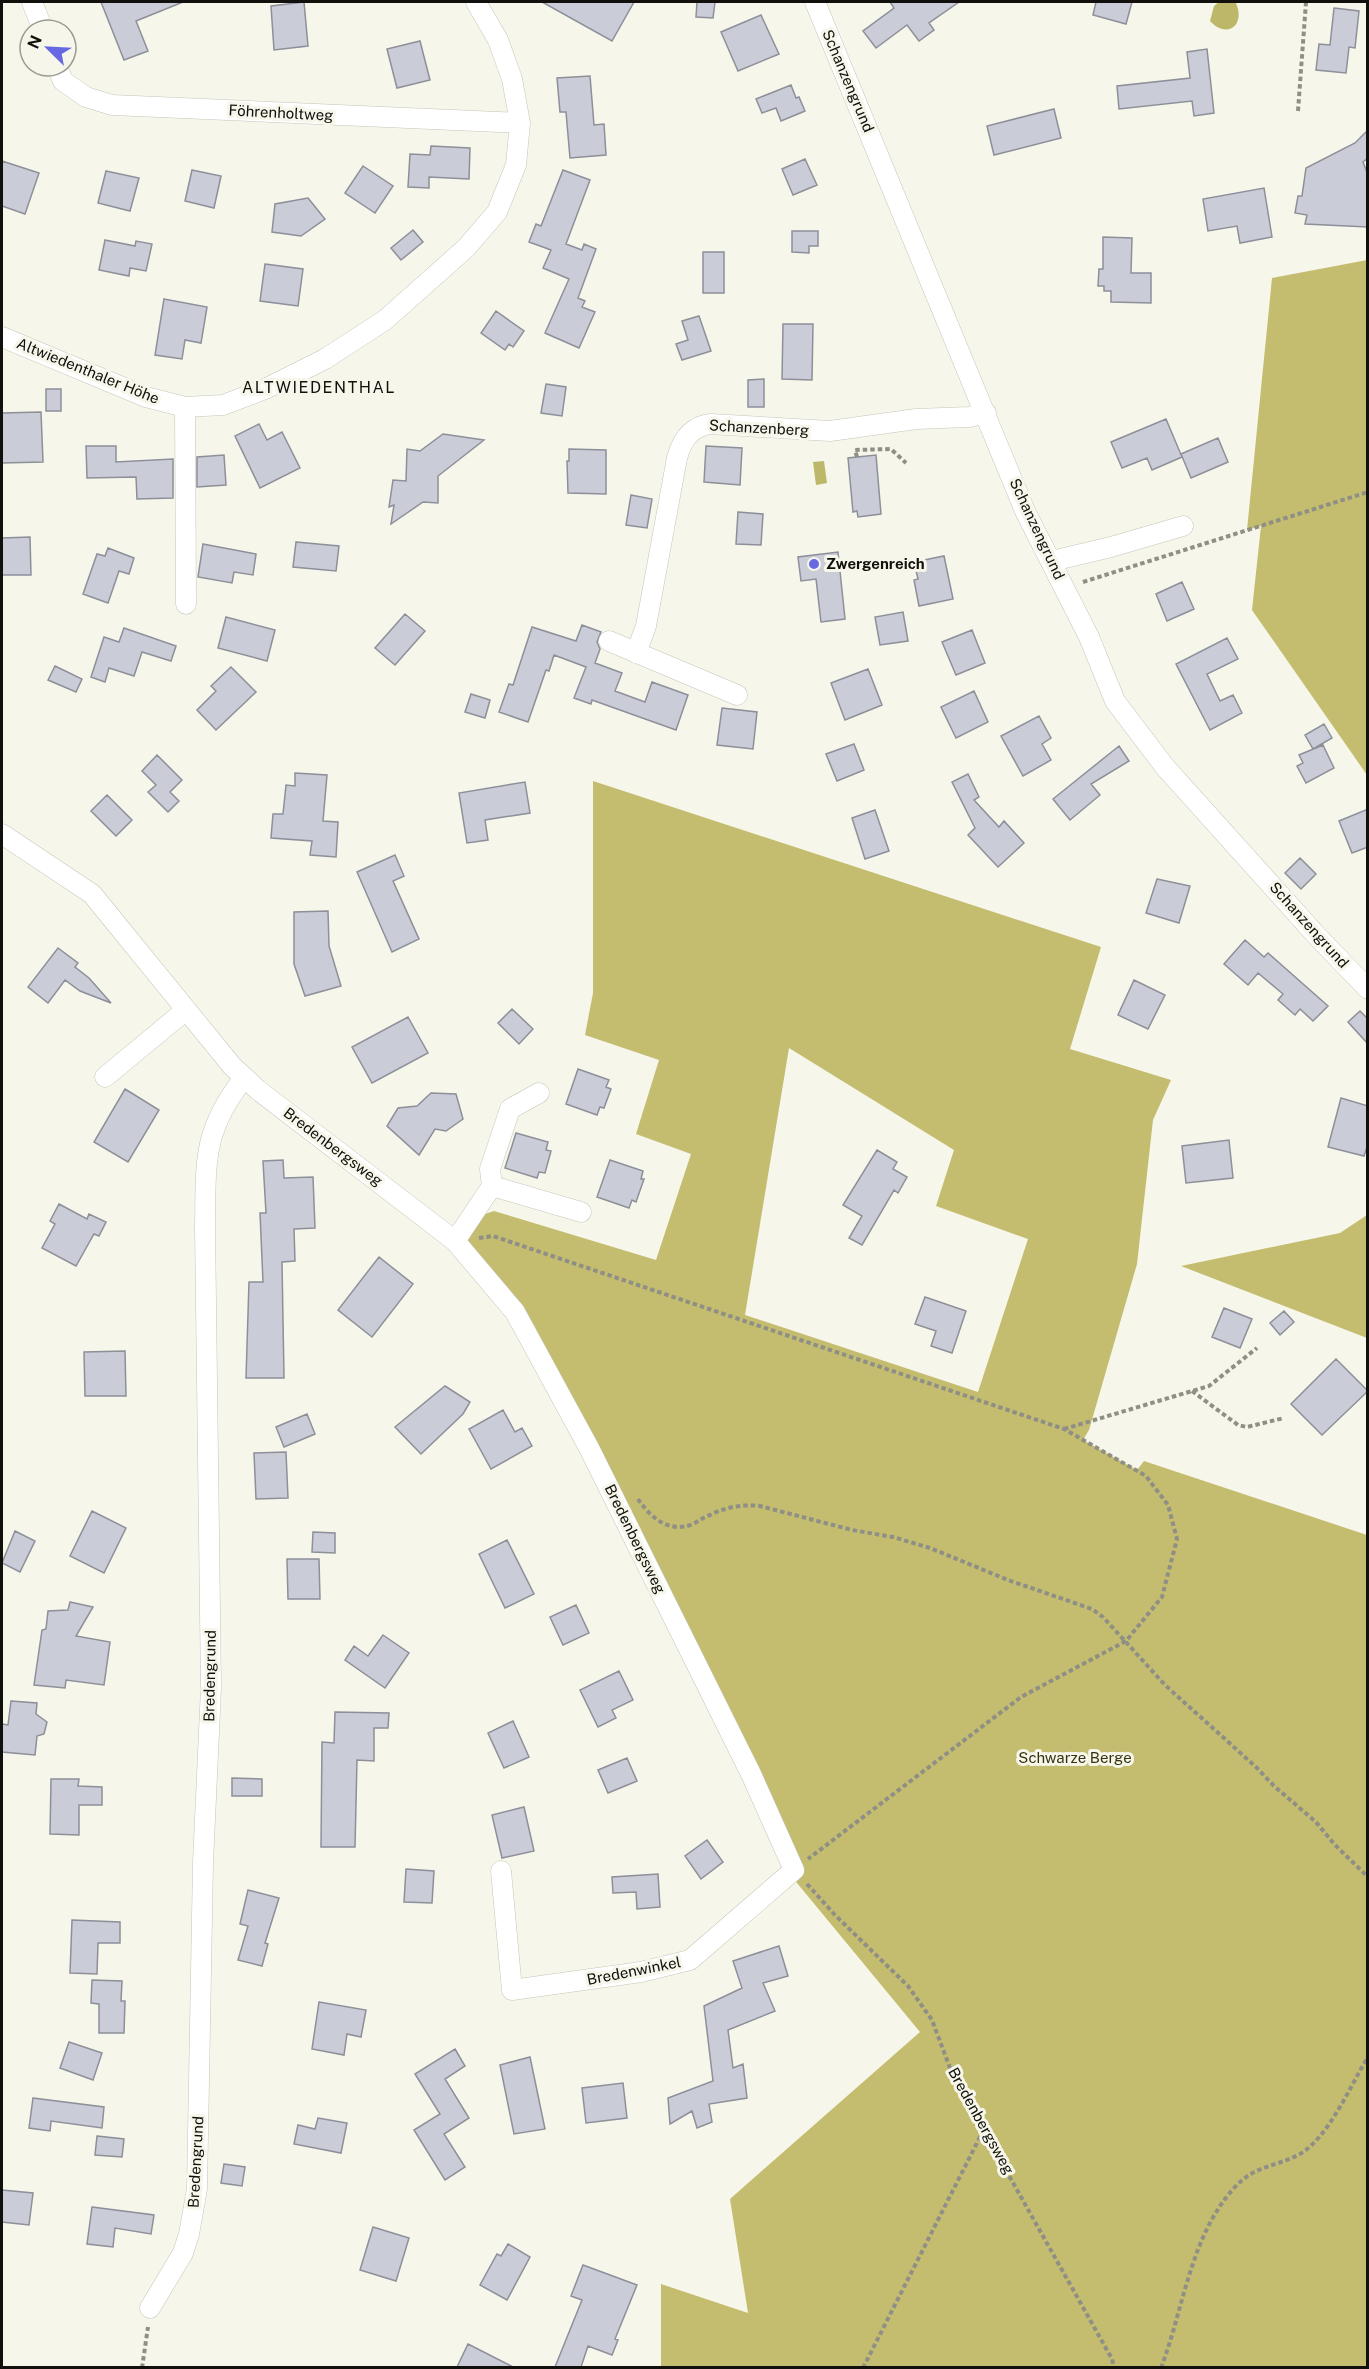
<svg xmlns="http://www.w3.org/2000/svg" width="1369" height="2369" viewBox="0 0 1369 2369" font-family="'Public Sans',sans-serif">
	<rect width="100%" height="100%" fill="#f6f6ea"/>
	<path fill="#c4bd70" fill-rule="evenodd" d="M1367,260H1368L1367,775L1252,610L1261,526L1247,530L1272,278Z
		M593,781L1101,947L1070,1049L1171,1080L1153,1120L1137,1264L1089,1430L1083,1440L1137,1470L1144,1461L1367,1535V2367H661V2284L748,2313L730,2199L920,2032L797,1883L515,1312L455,1241L470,1219L494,1211L656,1260L691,1154L636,1134L659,1060L585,1035L593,993ZM789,1048L954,1150L936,1206L1028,1239L978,1392L745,1315Z
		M1367,1215V1338L1181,1266L1340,1233Z"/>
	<path fill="#bdb76a" d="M1219,2L1236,3C1246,26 1226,39 1210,21L1214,6Z
		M824,461L827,483L816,485L813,462Z"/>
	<path fill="#caccd8" stroke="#8d8f99" stroke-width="1.5" d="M101,2H183L136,21L148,51L124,60Z
		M304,2L308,46L274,50L271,6Z
		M542,2H634L612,41Z
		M697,2H715L713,18L696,17Z
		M890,2H959L929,23L934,30L919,41L907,25L876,48L863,31L894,8Z
		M1096,2H1132L1126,24L1093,15Z
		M1334,8L1359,11L1355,48L1349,47L1346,73L1316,70L1319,44L1330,45Z
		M761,15L779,54L738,71L721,32Z
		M420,41L430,80L397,88L387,49Z
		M1207,49L1214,113L1194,116L1192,101L1119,109L1117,86L1190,78L1187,52Z
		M590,76L594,125L604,124L606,155L570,158L566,112H560L557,78Z
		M791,85L796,98L799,97L805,111L781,121L776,108L762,113L756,99Z
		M1054,109L1061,138L994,155L987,126Z
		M1368,130V158L1363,162L1368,175V227L1305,224L1307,215L1295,213L1298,196H1302L1306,168L1355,143Z
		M431,146L470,148L469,179L429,177V188L408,187L410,154L430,155Z
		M805,159L817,185L793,195L782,169Z
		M2,161L39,173L25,214L2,206Z
		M363,166L393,186L375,213L345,193Z
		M192,170L221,176L214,208L185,201Z
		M563,170L590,180L566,244L582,250L584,244L596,249L578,298L585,301L582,307L595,312L579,348L545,333L569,279L543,268L551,250L529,242L536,224L541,226Z
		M106,171L139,178L130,211L98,203Z
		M1264,188L1272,237L1240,243L1237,226L1208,231L1203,199Z
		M308,198L325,219L301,236L272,232L275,204Z
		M413,230L423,242L401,260L391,248Z
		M792,231H818V246H809V253L792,252Z
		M1103,237L1132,238L1131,273H1151V303L1111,302V291H1104V286H1098L1099,269H1103Z
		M105,240L135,246L136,241L152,244L146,271L130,268L129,276L99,270Z
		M703,252H724V293H703Z
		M265,264L303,269L298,306L260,301Z
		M164,299L207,307L201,343L185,340L182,359L155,355Z
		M496,311L524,331L513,347L509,344L505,350L481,333Z
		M699,316L711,351L682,360L676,344L688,340L682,321Z
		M783,324H813L812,380L782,379Z
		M764,379V407H748V380Z
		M546,384L566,387L562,416L541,413Z
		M46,389H61V411H46Z
		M41,412L43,462L2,463V413Z
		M1166,419L1182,457L1152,470L1147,458L1122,468L1111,442Z
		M259,424L267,440L282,432L300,468L260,488L235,436Z
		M443,434L484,440L438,476V503L423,502L391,524L394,505L389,507L393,480L406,481L407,449L420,451Z
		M1218,438L1228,462L1191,478L1181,454Z
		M86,446H116V462L173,459V498L137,499L136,477L87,478Z
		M706,446L742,448L740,485L704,482Z
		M569,449L606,450V494L568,493L567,461H569Z
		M224,455L226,485L197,487V457Z
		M876,455L881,514L858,517L857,511L853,512L848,458Z
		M631,495L652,499L647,528L626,525Z
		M738,512L763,514L761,545L736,544Z
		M30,537L31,575H2V538Z
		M296,542L339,546L336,571L293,567Z
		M203,544L256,554L253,575L234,572L232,583L198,577Z
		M108,548L134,558L129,574L119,571L108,603L83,594L97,554L105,556Z
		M838,552L845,619L821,622L816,579L801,581L798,557Z
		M944,556L953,599L919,606L914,580L918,579L914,562Z
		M1182,582L1194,609L1167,621L1156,594Z
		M903,612L908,641L880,645L875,617Z
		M405,614L425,631L395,665L375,648Z
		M226,617L275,630L267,661L218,648Z
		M582,625L601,632L597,642L600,649L595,663L622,673L615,691L645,702L652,682L688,695L676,730L592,700L591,704L574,698L586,667L554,655L549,671L546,670L528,722L499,712L509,684L513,685L532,627L576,641Z
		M124,628L176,646L171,661L142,652L134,676L109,668L105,682L91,677L104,637L119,642Z
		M972,630L985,663L956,675L942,642Z
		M1227,638L1238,659L1207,674L1220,701L1233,695L1242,713L1210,730L1176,664Z
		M55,666L82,679L76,692L48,680Z
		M231,667L256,692L216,730L197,710L216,691L211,686Z
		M868,669L882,705L845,720L831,683Z
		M974,691L988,722L956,738L941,707Z
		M471,694L490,700L485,718L465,712Z
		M722,708L757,712L753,749L717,745Z
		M1039,716L1051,738L1042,744L1051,760L1023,776L1001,736Z
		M1324,724L1332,738L1313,749L1305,735Z
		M854,744L864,770L837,781L826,754Z
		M1323,745L1334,768L1306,783L1297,766L1303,763L1299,755Z
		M1119,746L1129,761L1091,784L1100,795L1070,820L1053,799Z
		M157,755L182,780L170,792L179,801L168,812L148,792L156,785L142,771Z
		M295,773L327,775L323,821L338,822L336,857L310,855L312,841L271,838L273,814H283L286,785L295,786Z
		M968,774L979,797L974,800L999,827L1004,821L1024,843L998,867L968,835L975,828L952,782Z
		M525,782L530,813L485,820L488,840L467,843L459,793Z
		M107,795L132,820L116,836L91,811Z
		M1368,809V847L1352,853L1339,821Z
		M875,810L889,851L865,859L852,818Z
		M395,855L404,876L393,881L419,939L392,952L357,872Z
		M1300,858L1316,874L1301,889L1285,873Z
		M1157,879L1190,886L1179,923L1146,913Z
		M328,911L329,946L341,986L305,996L294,964V912Z
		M1245,940L1264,957L1268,953L1328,1006L1313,1021L1300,1009L1295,1015L1278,1000L1283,994L1258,973L1248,985L1224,964Z
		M58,948L78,963L75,967L89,978L111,1003L80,991L65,980L48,1003L28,987Z
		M1134,980L1165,995L1148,1029L1118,1015Z
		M512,1009L533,1029L519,1044L498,1023Z
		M1360,1011L1368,1019V1044L1348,1022Z
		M408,1017L428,1053L372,1083L352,1047Z
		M578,1069L609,1080L606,1087L611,1089L604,1108L600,1107L597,1115L566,1104Z
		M125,1089L159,1110L128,1162L94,1142Z
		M431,1093L456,1094L463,1119L446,1131L435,1129L419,1155L387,1126L398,1108L417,1106Z
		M1341,1098L1368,1106V1144L1364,1156L1328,1147Z
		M516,1133L548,1142L546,1150L551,1151L545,1173L539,1172L537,1178L505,1168Z
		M1229,1140L1233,1178L1186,1183L1182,1146Z
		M877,1150L897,1162L893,1169L907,1177L898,1193L894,1190L862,1245L849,1238L862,1216L843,1205Z
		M283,1160L284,1178L313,1177L315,1228L294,1229L295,1261L282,1262L284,1378H246L249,1282H263L260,1213H266L263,1161Z
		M610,1160L643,1171L641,1179H644L636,1202L632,1200L629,1208L597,1197Z
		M59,1204L87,1219L89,1214L106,1222L99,1236L94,1234L76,1266L42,1248L55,1224L50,1221Z
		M379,1257L413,1284L372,1337L338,1310Z
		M925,1297L966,1311L952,1353L931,1346L936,1331L915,1324Z
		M1224,1308L1252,1319L1240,1348L1212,1337Z
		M1284,1311L1294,1322L1280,1335L1270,1323Z
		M125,1351L126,1396H85L84,1352Z
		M1336,1359L1368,1391L1322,1435L1291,1404Z
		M445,1386L470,1402L463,1414L421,1454L395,1427Z
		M503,1410L515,1432L522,1428L532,1446L491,1469L469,1429Z
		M307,1414L315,1434L284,1447L276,1427Z
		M286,1452L288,1498L256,1499L254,1453Z
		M92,1511L126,1528L104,1573L70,1556Z
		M15,1531L35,1541L20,1572L2,1563Z
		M313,1532L335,1533V1553L312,1552Z
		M507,1540L534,1594L505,1608L479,1554Z
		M287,1559H319L320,1599H288Z
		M70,1602L93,1607L76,1636L110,1642L104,1685L66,1680L65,1688L34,1685L42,1630L46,1629L48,1611L68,1610Z
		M576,1605L589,1633L563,1645L550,1617Z
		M383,1635L409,1653L385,1688L345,1660L354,1646L368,1656Z
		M619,1671L633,1700L612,1710L616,1718L598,1727L580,1690Z
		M11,1701L37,1703L36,1714L47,1722L44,1734L37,1736L35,1755L2,1752V1724L8,1725Z
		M335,1712L389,1713L388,1728H374V1761L357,1760L355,1847H321L322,1742L334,1743Z
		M513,1721L529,1757L504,1768L488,1733Z
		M627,1758L637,1781L608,1793L598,1770Z
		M232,1778L262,1779V1796H232Z
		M51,1779H79L78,1786L102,1787V1805H79V1835L50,1834Z
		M524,1807L534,1851L502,1858L492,1815Z
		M707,1840L723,1862L701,1879L685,1856Z
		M406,1869L434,1871L432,1903L404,1902Z
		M658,1874L660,1907L637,1909L636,1892L613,1893L612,1877Z
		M248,1890L279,1898L265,1943L268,1944L262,1966L238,1960L248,1926L240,1924Z
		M72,1920L120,1922V1943H98L97,1974L70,1973Z
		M779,1946L788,1976L763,1983L775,2011L728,2030L733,2068L743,2064L747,2098L709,2104L712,2122L697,2128L692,2111L670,2124L668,2098L713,2081L704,2006L742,1988L733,1961Z
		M92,1980L122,1981L121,2001H125L124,2033H99V2004L91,2003Z
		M319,2002L366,2010L361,2037L347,2034L344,2055L312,2049Z
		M69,2042L102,2053L93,2080L60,2068Z
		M455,2049L465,2066L445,2079L469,2118L444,2134L465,2167L445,2180L414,2130L440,2114L415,2074Z
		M530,2057L545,2129L514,2134L500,2065Z
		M623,2083L627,2118L586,2123L582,2088Z
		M33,2098L104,2107L102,2128L51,2121L50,2131L29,2128Z
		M318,2118L347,2123L341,2153L294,2144L298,2125L315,2129Z
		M97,2136L124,2139L122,2157L95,2155Z
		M224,2164L245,2167L242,2186L221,2183Z
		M2,2190L33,2193L29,2225L2,2222Z
		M92,2207L154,2215L151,2234L115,2228L113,2247L87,2244Z
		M373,2227L409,2238L396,2281L360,2270Z
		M508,2244L530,2257L507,2300L480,2285L497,2254L501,2256Z
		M583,2265L637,2285L615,2339L618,2340L612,2355L588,2346L581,2367H555L582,2300L571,2296Z
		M468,2344L513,2367H457Z"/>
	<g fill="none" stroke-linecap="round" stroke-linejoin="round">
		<g stroke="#c6c5ba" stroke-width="21">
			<path id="minor" d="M32,2L43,30
				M815,2L1025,511L1089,637L1115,701L1165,767L1316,935L1368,989
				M57,66L63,81L86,97L112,105L520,123
				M2,337L146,397L185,407L223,405L265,389L325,359L385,320L466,248L497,212L516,165L520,123L512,79L498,40L476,2
				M185,407L186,604
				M1052,561L1111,547L1183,526
				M609,641L737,695
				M636,653L646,626L677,458C682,440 691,426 711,424L830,431L916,419L969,417L986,413
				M2,834L92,894L232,1066L258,1090L455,1241L515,1312L589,1448L751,1774L794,1870L690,1960L641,1972L512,1990L501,1871
				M105,1077L186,1010
				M492,1186L581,1212
				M455,1241L492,1186L490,1169L510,1109L539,1093
				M150,2308L183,2253L189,2234L197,2189L203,1863L211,1688L205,1227C206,1163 202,1131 244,1078"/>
		</g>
		<path stroke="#8f8f86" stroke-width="4" stroke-dasharray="4.5 3" stroke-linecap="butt" d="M1298,111L1306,2
			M857,457L855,450L891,449L906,463
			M1083,582L1368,492
			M479,1238L493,1236L1064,1429L1146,1476L1168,1505L1177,1539L1162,1597L1126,1641L1021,1697L808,1859
			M1192,1391L1238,1425L1247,1427L1284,1418
			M1064,1429L1209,1386L1257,1348
			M638,1499C650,1517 669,1534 693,1524C699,1521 704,1517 710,1515C726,1507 742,1504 760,1506L852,1530L893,1537L930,1548L1008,1580L1092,1609L1103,1617L1165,1685L1256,1767L1274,1786L1316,1822L1335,1845L1368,1877
			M807,1884L835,1915L908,1986L932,2020L953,2076L1112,2359L1114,2368
			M142,2368L148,2327
			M863,2368L984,2129
			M1161,2368C1184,2308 1190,2236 1235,2187C1255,2165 1276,2167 1300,2154C1329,2137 1350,2086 1368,2057"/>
		<use href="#minor" stroke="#fff" stroke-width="20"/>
	</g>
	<circle fill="#6769e3" stroke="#f6f6ea" stroke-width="2" cx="814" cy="564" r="6"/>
	<g text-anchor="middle" stroke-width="6" stroke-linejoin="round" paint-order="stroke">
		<g font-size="15" fill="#11100c" stroke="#f6f6ea">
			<text transform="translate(848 81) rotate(67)" y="5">Schanzengrund</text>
			<text transform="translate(281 113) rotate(3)" y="5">Föhrenholtweg</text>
			<text transform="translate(88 371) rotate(22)" y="5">Altwiedenthaler Höhe</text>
			<text transform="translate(759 428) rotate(3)" y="5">Schanzenberg</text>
			<text transform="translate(1037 529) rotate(65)" y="5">Schanzengrund</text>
			<text transform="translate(1309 925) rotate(48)" y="5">Schanzengrund</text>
			<text transform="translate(333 1147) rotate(37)" y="5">Bredenbergsweg</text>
			<text transform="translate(635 1539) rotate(64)" y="5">Bredenbergsweg</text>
			<text transform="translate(210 1676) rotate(-89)" y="5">Bredengrund</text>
			<text transform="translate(634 1971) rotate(-11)" y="5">Bredenwinkel</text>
			<text transform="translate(981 2121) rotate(61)" y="5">Bredenbergsweg</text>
			<text transform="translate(196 2162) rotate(-87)" y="5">Bredengrund</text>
		</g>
		<g font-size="15" font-weight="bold" fill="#11100c" stroke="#f6f6ea" text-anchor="start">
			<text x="826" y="569">Zwergenreich</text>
		</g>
		<g font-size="15" fill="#34320f" stroke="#f6f6ea">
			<text x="1075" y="1763">Schwarze Berge</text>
		</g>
		<g font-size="16" letter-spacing="1.5" fill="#11100c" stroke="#f6f6ea">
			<text x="319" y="393">ALTWIEDENTHAL</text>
		</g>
	</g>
	<rect width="1369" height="2369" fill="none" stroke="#11100c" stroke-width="6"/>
	<g transform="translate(48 48) rotate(294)"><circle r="28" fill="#f6f6ea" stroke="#9a9a91" stroke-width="1.5"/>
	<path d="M0-4.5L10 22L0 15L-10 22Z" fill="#6769e3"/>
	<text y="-9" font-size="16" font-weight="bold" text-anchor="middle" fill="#11100c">N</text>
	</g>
</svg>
